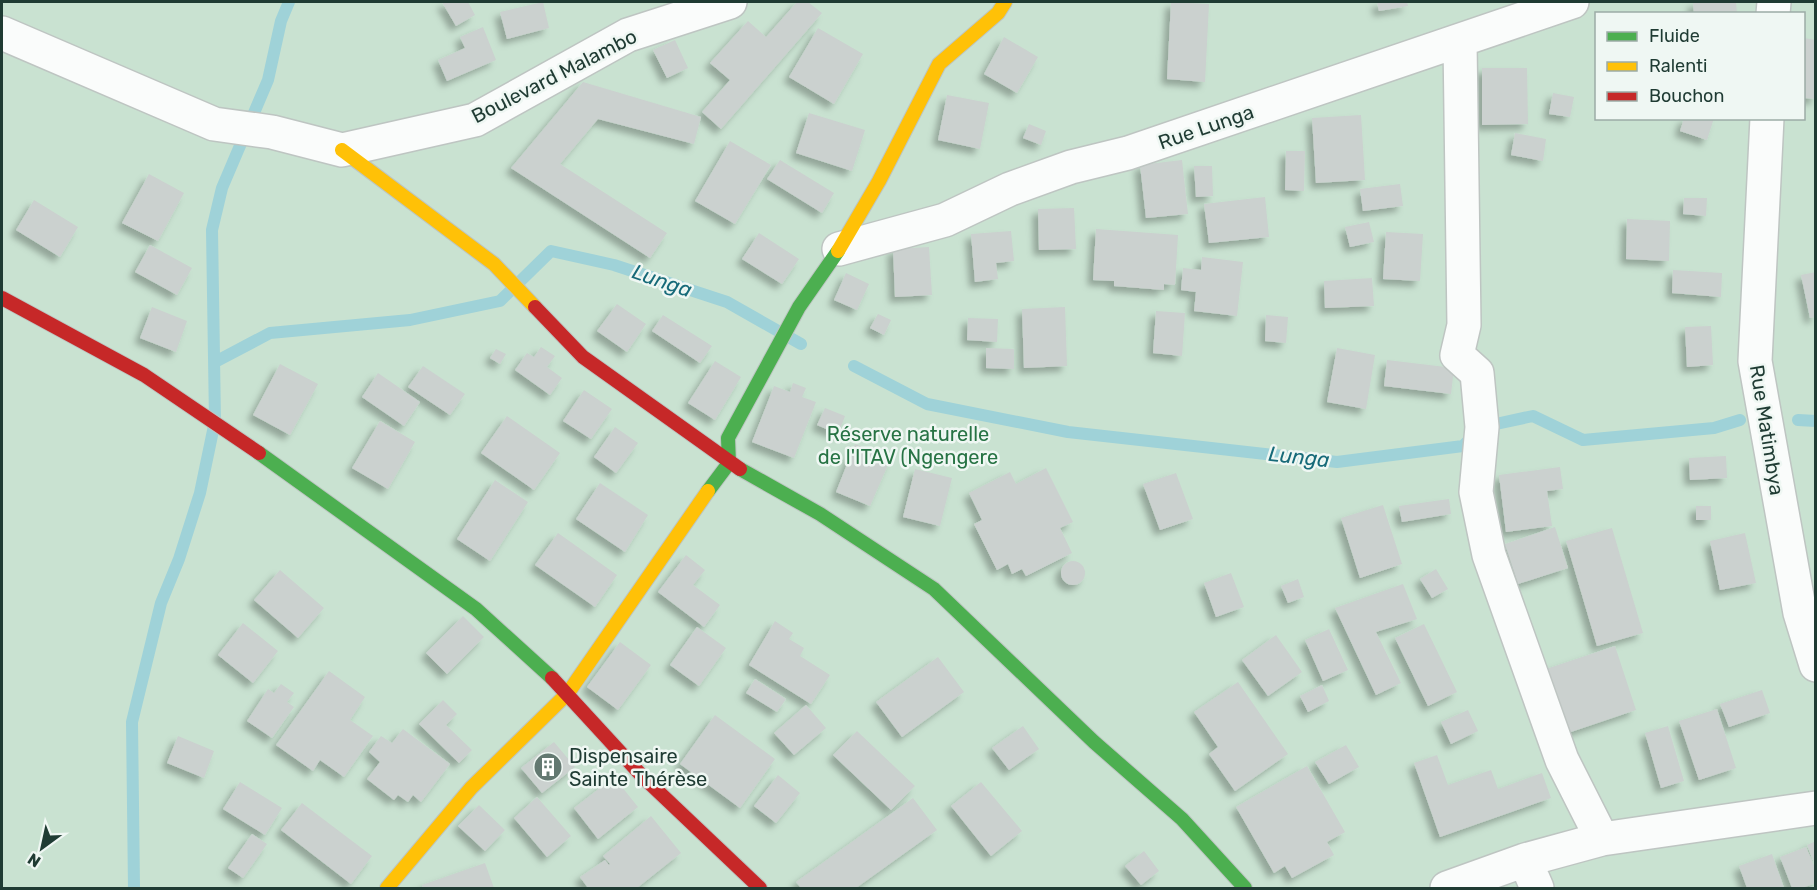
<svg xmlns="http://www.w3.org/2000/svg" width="1817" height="890" viewBox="0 0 1817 890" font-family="Rubik,sans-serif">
	<defs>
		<filter id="shadow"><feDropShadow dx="-5.5" dy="5.5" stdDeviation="3" flood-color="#0004"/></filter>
	</defs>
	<rect width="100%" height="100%" fill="#e1e8e5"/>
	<path fill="#c9e2d1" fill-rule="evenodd" d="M2,2H1815V888H2ZM1596,14H1804V118H1596Z"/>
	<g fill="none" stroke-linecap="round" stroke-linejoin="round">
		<path stroke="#9fd2d8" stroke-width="12" d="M215,362L270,333L410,320L500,301L551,251L614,265L727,302L801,344
			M854,366L927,404L1068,432L1337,462L1463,446L1482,427L1533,416L1583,440L1714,428L1740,420
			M1798,420L1816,421
			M134,888L132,722L161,603L179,559L200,493L215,421L212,230L222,188L268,80L281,21L289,2"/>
	</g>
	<path fill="#cbd1cf" filter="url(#shadow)" d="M442,2H468L475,15L456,26Z
		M543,2L549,28L507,39L500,12Z
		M797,2H808L822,13L721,129L702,112L730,80L710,63L748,21L766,37Z
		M1171,2L1209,4L1205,82L1167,79Z
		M1377,2H1407L1408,6L1379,11Z
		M1693,2H1736L1737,14H1694Z
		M483,27L496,60L447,81L438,60L465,48L460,37Z
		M818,28L863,54L834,104L789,77Z
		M1004,37L1038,57L1017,93L984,74Z
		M1804,38L1816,40V99L1804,98Z
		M675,40L688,68L667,78L653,50Z
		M1482,68H1527L1528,124L1482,125Z
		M583,82L701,117L694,144L598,119L560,164L667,233L650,258L511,168Z
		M1553,93L1574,97L1570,117L1549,114Z
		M947,95L989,103L980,149L938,140Z
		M809,113L865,130L852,171L796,153Z
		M1361,115L1365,180L1316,183L1312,118Z
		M1684,118H1714L1707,140L1680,131Z
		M1029,124L1046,131L1041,145L1023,138Z
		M1515,133L1546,139L1543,161L1511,155Z
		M730,141L771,165L735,224L695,201Z
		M1286,151H1305L1304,191L1285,190Z
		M780,160L834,193L822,213L767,179Z
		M1182,160L1188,214L1146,218L1140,165Z
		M1194,166H1212L1213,196L1196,197Z
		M149,174L184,193L158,241L122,223Z
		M1400,184L1403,206L1363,211L1360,189Z
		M1265,197L1269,237L1209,243L1204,204Z
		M1684,198H1707L1706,216L1683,214Z
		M34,200L78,227L60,257L16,230Z
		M1074,208L1076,249L1039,250L1038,209Z
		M1627,219L1670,221L1669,261L1626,259Z
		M1369,222L1374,242L1350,247L1345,227Z
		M1096,229L1178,235L1175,285L1164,284V290L1114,286V281L1093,280Z
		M1011,231L1014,261L996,263L998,279L975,282L971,234Z
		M1386,232L1423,234L1420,281L1383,279Z
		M759,233L799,259L782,284L742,259Z
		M150,245L192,268L177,295L135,272Z
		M929,247L932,295L895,297L893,249Z
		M1202,257L1243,262L1237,316L1194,311L1196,292L1181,290L1183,268L1201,270Z
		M1673,270L1722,273L1721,297L1672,293Z
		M1816,272V317L1810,318L1801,275Z
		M846,273L869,284L857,310L834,300Z
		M1372,278L1374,306L1325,308L1324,281Z
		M617,304L646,324L627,352L597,331Z
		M152,307L187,321L176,352L140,338Z
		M1065,307L1067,366L1024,368L1022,309Z
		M1156,311L1185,313L1182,356L1153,353Z
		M878,314L891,320L884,335L870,328Z
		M663,315L712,346L700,363L652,331Z
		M1266,315L1288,317L1286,343L1265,341Z
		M968,318L998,319L997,342L967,340Z
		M1711,326L1713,365L1687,367L1685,327Z
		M541,347L555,356L547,367L562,378L550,395L515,370L527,353L534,357Z
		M986,348L1014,349V369L986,368Z
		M1337,348L1375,355L1366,409L1327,402Z
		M496,349L506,354L500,364L490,358Z
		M1387,360L1454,368L1451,394L1384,386Z
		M715,361L741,377L715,420L688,403Z
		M280,364L318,384L290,435L253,415Z
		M423,366L465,394L450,415L408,387Z
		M378,373L420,402L404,426L362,397Z
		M793,383L806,388L802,397L816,402L794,458L752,442L774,386L790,392Z
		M584,390L612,409L591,439L563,421Z
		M825,408L845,416L838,434L817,425Z
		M507,416L560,453L534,490L481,453Z
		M380,421L415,442L388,489L352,468Z
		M615,427L638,443L616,473L594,457Z
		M855,444L891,458L870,506L836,492Z
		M1726,456L1727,478L1690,480L1689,458Z
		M1560,467L1563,489L1547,491L1552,526L1506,532L1499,475Z
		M1046,468L1073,522L1060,528L1072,553L1026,576L1022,569L1012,574L1008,564L997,570L974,524L982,520L969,493L1010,472L1016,484Z
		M915,469L952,478L940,526L903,517Z
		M1176,473L1193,519L1160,530L1143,484Z
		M495,480L528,502L490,561L457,539Z
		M600,483L648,515L625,552L576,519Z
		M1449,499L1451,514L1402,522L1399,506Z
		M1383,505L1402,564L1360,578L1341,518Z
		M1696,506H1711V520H1696Z
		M1555,527L1568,568L1518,584L1505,544Z
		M1612,528L1643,633L1597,646L1566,541Z
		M558,533L617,575L595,607L535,565Z
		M1745,533L1756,583L1720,590L1710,541Z
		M686,555L705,570L693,585L720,605L704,627L658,592Z
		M1061 573a12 12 0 1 1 24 0a12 12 0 1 1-24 0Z
		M1436,569L1448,589L1432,598L1420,579Z
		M280,570L324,608L298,638L254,600Z
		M1231,573L1244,607L1216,617L1204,583Z
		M1298,579L1304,597L1288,603L1281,586Z
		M1403,584L1417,619L1376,632L1401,683L1376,695L1335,608Z
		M463,616L484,637L447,674L426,653Z
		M775,621L793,633L789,639L804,648L800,656L830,675L811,704L749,665Z
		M243,623L278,651L253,683L218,655Z
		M1424,624L1457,692L1428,706L1395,638Z
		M697,627L726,648L699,686L670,665Z
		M1329,629L1348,670L1323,681L1305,640Z
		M1276,635L1302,672L1268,696L1242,660Z
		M620,642L651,665L618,710L587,687Z
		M1615,646L1636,710L1565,734L1543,670Z
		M938,657L964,692L902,737L876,702Z
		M329,671L365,697L350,720L373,736L344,777L320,760L313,771L276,745Z
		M755,679L786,699L777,712L746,693Z
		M1238,682L1288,754L1235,791L1209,754L1218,747L1194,712Z
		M281,684L294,693L287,702L294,707L272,738L247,721L268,689L274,693Z
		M1322,685L1329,701L1308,712L1300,696Z
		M1762,690L1770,713L1729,727L1720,704Z
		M443,700L457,714L446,725L472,750L459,763L419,724Z
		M806,705L826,728L794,755L774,733Z
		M1717,709L1736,768L1699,780L1679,721Z
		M1468,710L1478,731L1451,744L1441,722Z
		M715,715L775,759L740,808L680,764Z
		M1023,726L1039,749L1009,770L992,748Z
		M1668,726L1684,781L1661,788L1645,733Z
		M403,729L450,764L421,802L413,795L408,802L398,795L394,800L367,779L380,762L369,752L381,736L392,743Z
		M857,731L915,786L891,810L833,755Z
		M178,736L214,751L204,778L167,763Z
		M554,742L575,767L542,793L521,768Z
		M1346,745L1359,767L1329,784L1315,762Z
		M1437,755L1448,785L1491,770L1498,789L1542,773L1551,798L1440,837L1414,763Z
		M1307,766L1345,832L1327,842L1334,855L1292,878L1285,866L1274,873L1236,807Z
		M778,775L800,793L776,823L754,806Z
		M614,777L638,807L598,839L574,808Z
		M240,782L282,808L265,835L223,809Z
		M981,782L1022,831L991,856L951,806Z
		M537,797L571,836L547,857L514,818Z
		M913,798L937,830L856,888H801L796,882Z
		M302,803L372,856L351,884L281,830Z
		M479,805L505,830L485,851L458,826Z
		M651,816L681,853L637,888H588L580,877L605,860L609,865L610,864L603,856Z
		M252,834L267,844L243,878L228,868Z
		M1816,841V865H1815L1807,845Z
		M1806,847L1816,870V883L1802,888H1792L1780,857Z
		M1144,851L1159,871L1141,885L1125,866Z
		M1772,854L1784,888H1747L1739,866Z
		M485,863L494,888H423L422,885Z"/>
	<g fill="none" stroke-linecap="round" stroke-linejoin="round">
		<g stroke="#bec5c2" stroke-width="36">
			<path id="street" d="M1773,14L1774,2
				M2,33L214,124L272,132L342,150L475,120L628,35L730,2
				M1460,42L1464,325L1457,355L1477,373L1482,427L1476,492L1489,555L1562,760L1602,839
				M1767,118L1755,361L1800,613L1816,665
				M839,249L945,220L1010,189L1071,167L1128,153L1572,2
				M1525,860L1537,888
				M1447,888L1525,860L1602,839L1816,808"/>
		</g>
		<g stroke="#bdc6c2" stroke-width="16">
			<path id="fast" d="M259,453L476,609L552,678
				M740,469L820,514L934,589L1094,742L1182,819L1245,888
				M708,491L729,463L728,438L799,307L838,251"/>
		</g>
		<g stroke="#bdc6c2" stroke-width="16">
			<path id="slow" d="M342,150L494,264L535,307
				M838,251L879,181L939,64L998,13L1005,2
				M387,888L471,788L568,693L708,491"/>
		</g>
		<g stroke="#bdc6c2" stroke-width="16">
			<path id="jam" d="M2,298L144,375L259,453
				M535,307L583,357L740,469
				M552,678L643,777L760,888"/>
		</g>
		<use href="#street" stroke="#fafcfb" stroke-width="33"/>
		<use href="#fast" stroke="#4caf50" stroke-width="14"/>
		<use href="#slow" stroke="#ffc107" stroke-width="14"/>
		<use href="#jam" stroke="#c62828" stroke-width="14"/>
	</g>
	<defs>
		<g id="building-disc" transform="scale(1.5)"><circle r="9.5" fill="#637871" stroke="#eff7f3"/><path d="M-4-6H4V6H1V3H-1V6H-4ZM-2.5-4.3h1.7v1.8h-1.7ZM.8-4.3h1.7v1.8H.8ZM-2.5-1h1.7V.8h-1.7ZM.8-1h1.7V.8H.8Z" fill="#fff"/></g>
	</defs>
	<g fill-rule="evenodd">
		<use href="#building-disc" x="548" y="767"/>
	</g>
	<g text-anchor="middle" stroke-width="5" stroke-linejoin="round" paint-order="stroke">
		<g font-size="20" fill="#1f3b33" stroke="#eff7f3">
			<text transform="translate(554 76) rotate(-27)" y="7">Boulevard Malambo</text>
			<text transform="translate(1206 127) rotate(-19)" y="7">Rue Lunga</text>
			<text transform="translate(1767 430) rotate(81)" y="7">Rue Matimbya</text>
		</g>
		<g font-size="20" fill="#277344" stroke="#eff7f3">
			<text x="908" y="441">Réserve naturelle<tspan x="908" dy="23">de l'ITAV (Ngengere</tspan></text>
		</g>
		<g font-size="20" fill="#1f3b33" stroke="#eff7f3" text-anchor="start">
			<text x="569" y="763">Dispensaire<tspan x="569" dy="23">Sainte Thérèse</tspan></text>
		</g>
		<g font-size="21" font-style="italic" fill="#176a79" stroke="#eff7f3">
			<text transform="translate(662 281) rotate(19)" y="7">Lunga</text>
			<text transform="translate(1299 457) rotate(6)" y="7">Lunga</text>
		</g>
	</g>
	<rect width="1817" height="890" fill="none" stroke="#1f3b33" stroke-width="6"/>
	<rect x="1595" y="12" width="210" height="108" fill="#eff7f3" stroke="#9caca6" stroke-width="1.5"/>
	<rect x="1607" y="32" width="30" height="9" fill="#4caf50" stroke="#9caca6" stroke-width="1.5"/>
	<text x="1649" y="42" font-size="18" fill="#1f3b33">Fluide</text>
	<rect x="1607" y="62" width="30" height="9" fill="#ffc107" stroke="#9caca6" stroke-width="1.5"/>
	<text x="1649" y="72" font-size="18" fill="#1f3b33">Ralenti</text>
	<rect x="1607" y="92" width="30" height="9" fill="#c62828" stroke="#9caca6" stroke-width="1.5"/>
	<text x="1649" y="102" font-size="18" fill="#1f3b33">Bouchon</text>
	<g transform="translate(42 848) rotate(213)" stroke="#eff7f3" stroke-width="4.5" paint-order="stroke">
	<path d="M0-4.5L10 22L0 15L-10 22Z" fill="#1f3b33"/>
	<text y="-9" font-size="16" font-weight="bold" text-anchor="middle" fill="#1f3b33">N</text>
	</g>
</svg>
